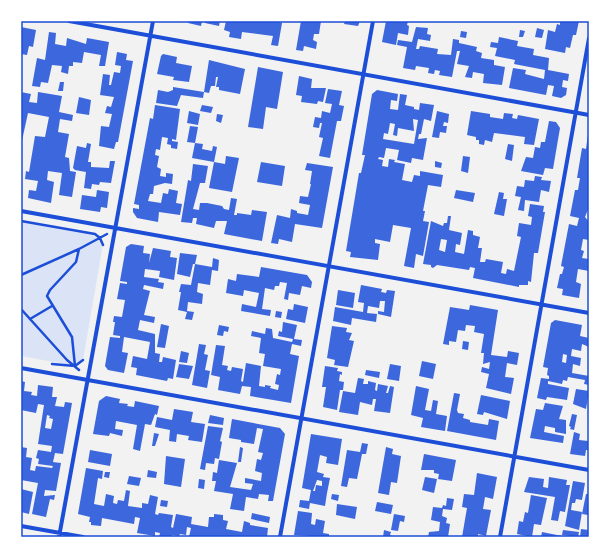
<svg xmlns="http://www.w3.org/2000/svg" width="610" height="558" viewBox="0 0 610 558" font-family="Overpass,sans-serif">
	<rect width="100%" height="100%" fill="#f2f2f2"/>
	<path fill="#dbe4f7" d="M21,221L95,234L103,244L83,360L75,366L21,356Z"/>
	<path fill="#3d67dc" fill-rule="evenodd" d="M189,21H202L201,26L188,23Z
		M205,21H220L219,26L205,23Z
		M226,21H277L282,23L278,46L271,45L273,36L242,32L241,39L229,37L230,32L224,30Z
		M301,21H321L319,34H314L313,40L317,42L316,49L304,46L303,51L296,50Z
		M345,21H360L358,26L344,24Z
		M386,21H408L407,25L409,26L408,35L398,33L396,45L382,42Z
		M560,21H579L576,35H573L570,48L566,47L565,53L545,49L548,30L555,32L557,24L560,25Z
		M21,27L36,30L33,47L29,46L27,55L21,54Z
		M416,27L428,28L427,34L431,35L430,41L418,39L416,49H419L420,46L438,49L437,54L451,55L453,39L459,40V43L477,47L476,51L482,53L481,58L494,60V65L505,67L502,85L483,83L484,74L473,72L472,78L465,77L469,66L457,64L460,51H457L452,77L439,75L440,71L435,70L434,74L428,73L429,68L416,66L415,70L403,68L407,47L397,45L398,40L412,42Z
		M537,28L544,30L542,38L535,37Z
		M520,30L525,31L523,37H519Z
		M461,31L467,32L466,38L460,37Z
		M49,32L56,33L55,44L66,46L67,38L86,44L87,38L109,42L105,66H99L101,55L84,52L82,63L73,62V66H69L68,74L61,72L62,66L52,65L48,83L41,82L40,87L32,86L37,58L45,60Z
		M499,37L518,41L517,46L534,49L533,55L549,58L548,70L569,74L568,81L563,80L562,87L567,88L566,95L561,98L552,96L554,86L548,85L546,95L509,88L513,68L526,70L525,74L544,79L545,70L514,64L515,60L495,56L497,48L490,47L491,42L498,43Z
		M117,52L127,54L126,60L133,61L118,142H116L114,149L99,146L101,126L109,127L112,114L105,113L107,106L111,107L114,97L100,95L103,74L110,75L109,85H111L114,72L120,73L121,66L115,65Z
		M163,54L177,57L176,63L192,66L189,82L173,80L174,77L157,74L161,56Z
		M209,60L245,69L240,94L219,90V87H216L218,77H216L215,86H211L209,93L204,92L203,98L181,95L177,106L156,103L158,90L168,92L173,90V87L204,92Z
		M258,67L283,72L277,109L266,107L263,129L248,127Z
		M299,76L312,79L311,88H326L323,102L318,101L317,104L301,102L302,96L296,95Z
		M60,82H64L63,91H58Z
		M328,89L342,91L339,105L344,106L341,121H337L330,158L319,156L323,138L319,137L322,123H320L319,128L313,127L315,117L321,118L322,111L330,113L332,104L325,103Z
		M377,90L398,94L397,101L391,100L390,109L398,110L400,94L407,95L405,105L414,107V109L419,110L420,103L434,105L431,121L424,119L421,134H419L418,139L427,138L423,160L412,158L411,163L397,160L399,150L386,148L384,158L379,157L378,159L383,160L382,166L388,167L389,159L395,160L394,162L405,164L402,180L412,182L414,175L420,176V171L443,175L441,187L428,185L423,211H425L423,221L429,222L423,256L416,254L414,268L404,266L411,228L393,225L390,242L375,239V243L380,244L378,260L350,257L351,252L346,251L359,173H361L365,155H362L372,94ZM413,119L418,120L414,144L383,139L384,133L388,134L390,123L395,124L393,135L397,136L398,128L414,131Z
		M21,92L31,94L29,102L37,103L38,92L62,96L59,112L73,115L72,121L60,119L58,132L69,134L65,157L69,158L70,171L76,172L72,197L59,195L62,173L48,171L47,180L54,182L51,203L28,198L29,190L36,191L38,181L25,179L26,171L29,172L35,136L45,137L49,117L28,113L21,145Z
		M79,97L91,100L89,115L76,113Z
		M155,105L180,109L176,140L172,139V141L178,142L177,149L171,148V145L167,144L168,138L162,137L160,150L156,149L155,155L159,156L157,167L161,169L160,176L166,177V173L173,174L172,184L165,183L154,186L153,194H150L148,201L161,203L163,193L168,194L169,189L178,191L176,203L182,204L180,215L159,212L158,222L137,218L133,212V208L139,209V205L134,204L150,118L153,119Z
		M202,105L213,107L211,113L200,111Z
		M189,111L200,114L198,125L187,123Z
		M437,111L449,114L448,123L444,122L443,126H447L446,133L440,132L439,138L432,137Z
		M471,111L490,114V117L503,119L504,113L513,114L512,118L517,119L518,115L539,119L534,145L524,144L525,137L494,133L492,142L485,140L484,145L479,144V140H476V137L467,135Z
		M217,114L223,115L221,123L216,121Z
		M549,121L556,122L560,128L553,169L545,168L543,175L521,171L526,157L533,158L535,147L540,148L541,142H545Z
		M190,126L198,127L195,143L187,142Z
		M588,134L589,207L585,217L589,222V240L583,239L581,250L584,251L582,258L589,259V271L578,269L576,282L581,284L579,298L562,295L563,289L557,288L560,274H562L564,267L561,266L569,224L577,226L579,218L570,216L575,190H578L580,178H577L582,148L586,149Z
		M87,143L91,144L88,162H91V167L109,168L110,161H115L111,183L100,182L99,185L92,184L91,189L84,188L86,172L75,170L73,168L77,146L86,148Z
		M195,143L203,144L202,149L212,151L213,146L217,147L214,162L192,158Z
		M508,144L514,145L512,161L505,159Z
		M226,156L239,158L232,192L209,188L214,162L225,164Z
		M463,156L470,157L468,173L461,171Z
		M435,161L442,163L441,168L435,167Z
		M261,162L285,166L282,186L257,182Z
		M307,163L333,167L322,228L295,224L292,242L279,239L278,244L271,243L277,215L290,218L291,209L297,211V213L308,215L310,205L299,203L300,196L308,197L311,184H310L312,171L305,170Z
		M193,164L208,166L205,183H200L193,209L199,210L200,203H207L222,206L224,209L229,210L231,198L237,199L234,215H237V213L251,215L252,210L267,212L262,241L224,234L227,221H216L214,228L196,224L197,218H193L192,223L181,222L188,180L191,181Z
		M535,176L542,177L541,180L551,181L549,192L541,190L539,202L525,200L524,211L518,210L521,197L515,196L517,186L524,187L525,180L534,181Z
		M97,190L109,192L107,208L101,207L100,212L80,209L82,195L96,197Z
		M456,190L475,193L473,202L454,198Z
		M499,192L504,193L503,199H507L504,216L494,214Z
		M530,204L544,206L543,212H545L538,253H534L531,282L528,281V285H519V287L473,278L475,268L470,267L469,270L437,265L433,268L431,267V265L423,264L431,221L443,226L444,223H447L448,216H451L449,230L462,233L460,245L456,244L455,252L464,254L468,230L473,231V235L480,237L478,248H482L480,262H485L486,259L503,262L501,273L506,274L507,269L514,271L521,237L517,236L519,223L531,225L532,217L528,216ZM441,239L447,240L445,252L439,250Z
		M131,244L144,246L143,253L150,254L149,263L153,248L171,251L170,257L177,258L174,280L159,277L160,271L145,269L144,277L159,279L158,282L164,283L163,289L144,285L143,289L150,291L144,315L155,317L154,323L140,320L138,330L155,334V353L160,354L159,362H162L163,357L176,360L173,379L168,378L167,381L136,375L137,368L131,367L133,356L147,359L150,342L124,337L122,352L128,353L124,373L108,370L105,366L110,337L120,338V336L113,335L115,322H113L114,316L122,317L125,300L117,299L120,283L127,284V282L120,281L126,247Z
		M180,253L197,255L195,264H193L190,277L177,274Z
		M213,258L219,260L218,271L212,270L210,285L198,283L197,292L203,294L202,304L188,302L187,311L194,312L192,320L185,319L187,312L178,310L181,292H179L181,284L191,285L195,264L212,267Z
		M261,267L307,275L312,282L311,288L302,286L300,295L289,293L288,300L284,299L287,283L280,282L279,286H275L274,290L265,288L262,309L271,310L270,316L241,311L242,304L256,307L259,293L244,290L243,296L226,293L228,279L236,281L237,274L259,277Z
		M361,285L382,289L381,292L386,293L387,290L395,291L391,317L378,314V311L384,312L385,301H380L379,308L368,306L367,313L377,314L376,322L352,318L351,325L333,321L335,307L363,312L364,303L358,302Z
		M338,290L355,293L353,308L336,305Z
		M294,304L308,307L305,323L286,319L288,309L293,310Z
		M470,305L498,310L491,355L507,357L508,351L519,353L517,365L507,363L505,377L514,378L511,394L486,388L489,374L481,372L482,367L489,369L490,362L483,364L484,353H481L484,334L474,332L475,326L466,325L465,331L458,330L456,342L449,341V345L443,344L450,307L469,310Z
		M276,311L282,312L281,318L275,317Z
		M555,320L582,325L580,336L589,338V347L582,344L581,351L572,349L571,356L581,358L580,366L573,364L572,373L589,376V385L584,384L585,380L568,377L567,381L563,380L562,384L548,381V384L569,388L567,400L547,397L546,400L537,398L541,378L549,379V376L547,375L548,368L543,367L551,323ZM563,354L567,355L566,363L562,362Z
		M283,322L297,325L294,339L302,340L301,346L292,344L290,354L299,356L291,403L250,396L251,387L242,386L240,394L218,390L220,377L211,375L216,345L225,346L222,365L228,366L227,370L231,371L232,367L243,369L241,381L243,382L246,363L261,366L259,386L265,387V385L271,386L270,388L278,390L279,385L275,384L277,374L280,375L281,369L263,366L265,354L259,353L261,338L251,336L252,331L265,334L266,328L272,329L273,338L292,342L293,339L278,336L279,331L282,332Z
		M161,324L169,326L165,348L157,347Z
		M219,325L229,327L228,332L224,331L223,336L217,335Z
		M332,326L347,328L346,332L352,333L349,340L354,341L348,367L334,365L335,360L327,358Z
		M463,341L469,342L468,350L462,349Z
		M199,344L206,345L204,354L208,355L205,370L210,371L207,388L192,385Z
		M181,351L189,353L187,363L179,362Z
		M422,361L436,364L433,379L419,376Z
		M179,364L193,366L189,379L176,377Z
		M390,364L401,366L399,381L387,379Z
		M325,366L338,368L337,371L342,372V375L340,374L339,381L344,382L343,390H340L337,410L323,407L326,387H322Z
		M366,370L380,372L379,378L365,375Z
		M358,378L364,379L363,384H368V381L376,383L375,390L377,391L378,384L388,386L386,393H388L390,386L394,387L390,413L374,411L376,399H373L372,405L360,402L358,415L339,412L343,391L355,393Z
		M21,381L25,382L24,391L32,392L31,395L37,396L38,385L53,387L52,397H57L55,406L64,407L65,402L72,403L63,454L55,453L53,462L61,463L56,491L45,490L44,496L55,495L54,500L50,499L46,517L32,514L38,483L21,480V447L27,448L26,457L32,458L30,470L35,471L36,466L52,468L53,466L38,464L39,459L36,458L38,450L51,452L52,446L38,444L44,405L38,404L36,413L21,410ZM47,415L50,416L49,418L53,419L51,429L45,428Z
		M416,386L429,389L425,410L431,411L433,400L438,401L436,414L447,416L445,431L421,427L423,418L411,415Z
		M576,389L589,391L586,409L573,404Z
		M454,393L460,394L457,410L458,413L464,414L463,418L470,420V422L488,425L489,419L499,421L496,440L447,431Z
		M481,395L510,401L507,419L484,412L483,415L477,414Z
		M106,396L120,399L119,403L128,404L127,406L134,407L135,401L159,406L157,415L155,414L151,425L145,424L140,451L133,449L137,425L116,421L115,429L123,430L122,436L110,433L109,436L93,434L99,401Z
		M545,403L563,406L559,419L566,420V434L555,432V428L545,426L544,432L564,436L563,443L530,438L536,409L543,410Z
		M174,409L193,412L191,422L205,424L202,442L188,440L189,436L177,434L176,442L169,441L170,430L155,427L157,417L172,420Z
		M572,414L577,415L574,430L570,429L571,427L569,426Z
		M210,415L224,418L223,425L208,423Z
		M232,419L280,428L285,434L273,501H268L269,495L259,494L258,499L246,497L244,511L230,509L233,494L214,491L216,481H212L213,472L217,473L219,460L237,463L230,487L251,490L253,484L245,483V478L261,481L262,473L255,471L257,459L261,460L263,453L258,452L263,429L257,428L254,444L241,442V440L229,438Z
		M208,426L223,428L220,441L222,442L219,459L215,458L214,464L206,463L205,470L200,469Z
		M574,432L580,434L579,440L588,441L589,438V450H586L585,456L570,454Z
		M154,433L159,434L155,446H152Z
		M311,434L342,439L338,465L326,463L327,457L320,455L317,472L324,474L323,477L330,478L327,493L325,506L310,503L309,509L299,507L300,500L309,501L311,490L302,488ZM317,480L322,481V486L316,485L315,491H313Z
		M362,443L368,444L366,454H362L357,479L349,478L347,487L341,486L347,450L360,452Z
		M240,447L243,448L241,462H238Z
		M386,447L393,449L392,454L401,456L397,483L391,482L389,495L378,493Z
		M90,450L112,454L110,466L88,462Z
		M424,454L456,460L452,481L438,479L439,474L434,473V470H421Z
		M166,456L185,459L181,487L164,484Z
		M86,468L103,471L102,479L98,478L94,504L104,506L106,494L114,496L113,503L117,504L118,500L124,501L126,490L130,491L128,506L142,508V503L148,504L150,495L158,497L155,514L158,515L159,513L173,515L171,527L173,528L176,514L192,517L191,524L208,527L209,517H214V514L223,515V520L228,521L226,529L242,532L244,521L250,523V525L268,528L267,537H189L191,528L187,527L186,535L180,534L179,536L172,535V537H159L160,533L155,532V536L137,533L140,518L135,517L134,524L102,518L101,526L91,525V522H89L90,517L78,514Z
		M148,470L157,472L156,478L147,477Z
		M105,472H110L109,478L104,477Z
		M477,473L497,477L493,499L485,497L483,509L491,510L486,536L478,534V537H462L467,508L462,507L464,494L474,495Z
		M129,476L141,478L139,486L127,484Z
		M425,477L437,479L434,493L422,490Z
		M529,477L544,479L543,487L548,488L549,477L567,480L566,485H570L565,512L560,511L558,521L551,520L555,497L524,492Z
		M199,479L205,480L204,489L198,488Z
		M573,481L585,483L582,500L576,499L575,503H572L571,510L582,512L579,530L565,526Z
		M21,489L33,492L29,514L21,512Z
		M332,494L339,495L338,501L331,499Z
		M586,494H589L588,515L582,514Z
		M531,495L547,498L541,525L534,524L532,537L517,534L519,521L523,522L525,512L528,513Z
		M447,498L454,499L452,510L443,509L442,516L447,518L446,523L450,524L448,537H428L429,532L439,531L440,522L431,520L433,507L442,508L443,505L446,506Z
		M161,500L168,501L167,507L160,506Z
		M377,502L393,505L391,514L375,511Z
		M337,504L357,507L355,519L336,515Z
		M298,511L312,513L311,524L315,525L316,519L325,521L323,533L329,534V537L294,535Z
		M252,513L270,517L269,523L251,519Z
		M394,514L405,516L404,522L400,521L398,531L391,530Z
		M581,529L589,530V537H580Z
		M384,530L391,532L390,535L394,537H383Z
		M563,530L579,532L578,537L562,535Z
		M542,532L562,536V537H541Z"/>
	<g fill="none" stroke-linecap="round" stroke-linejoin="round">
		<path stroke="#1d4ed8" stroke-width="2.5" d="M21,221L95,234L100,238L103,245
			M21,275L79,249L107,234
			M21,309L67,360L79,370
			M30,319L52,306
			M52,364L75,366L83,360
			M75,366L72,337L47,296L50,290L76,262L79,249"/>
		<path stroke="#1d4ed8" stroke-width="4" d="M69,21L589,115
			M21,211L589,313
			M21,368L589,470
			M21,526L83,537
			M59,537L153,21
			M280,537L373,21
			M500,537L589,38"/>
	</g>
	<rect width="610" height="558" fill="none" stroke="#ffffff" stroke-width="44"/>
	<rect x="22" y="22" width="566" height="514" fill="none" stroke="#1d4ed8" stroke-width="1.5"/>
</svg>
